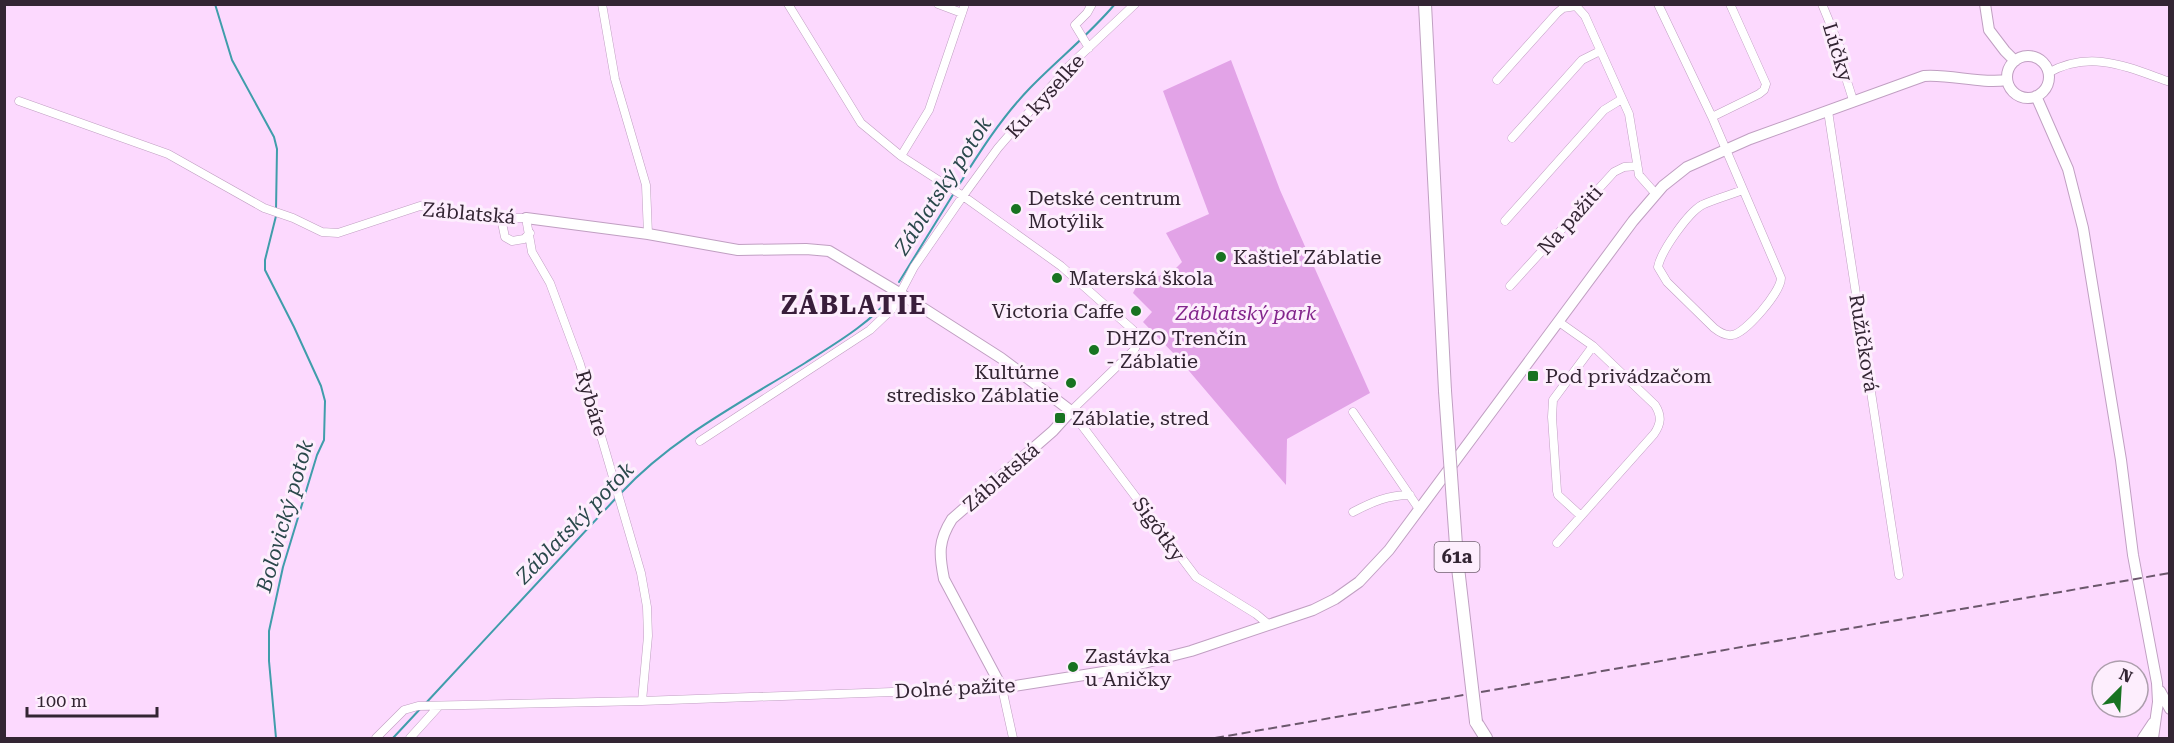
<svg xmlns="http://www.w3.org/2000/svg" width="2174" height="743" viewBox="0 0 2174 743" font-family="'Roboto Serif',serif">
	<rect width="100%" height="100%" fill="#fcd9fe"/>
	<path fill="#e2a3e7" d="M1231,60L1280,190L1370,393L1287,439L1286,485L1178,358L1143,322L1152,312L1133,293L1142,275L1147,281L1168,272L1170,274L1182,262L1166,233L1209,214L1163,91Z"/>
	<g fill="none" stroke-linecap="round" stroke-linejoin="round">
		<path stroke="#409dab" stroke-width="2" d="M215,4L232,60L274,137L277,149L276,210
			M957,188C979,153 1001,118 1030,88C1057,60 1089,35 1115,4
			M899,282L954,193
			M621,493C672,438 742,402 805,363C836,343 868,325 892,296
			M425,704L617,497
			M276,738L269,661V631L283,567L317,455L324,440L325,401L321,386L294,327L265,270V260L276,216
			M393,738L421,708"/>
		<g stroke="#c09fc2" stroke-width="9">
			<path id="street" d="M602,4L615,79L646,185L648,234
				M788,4L861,123L901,156L963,196L1061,266L1133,330C1138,338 1139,342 1134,350L1071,411L1196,577L1256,614L1268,624
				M938,4L962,13
				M1658,4L1712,117L1781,278C1781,292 1745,334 1732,335C1725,336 1719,332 1714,328L1667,282L1658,267C1661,251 1688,213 1702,205C1715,199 1730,195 1743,190
				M1822,4L1840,48L1845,75L1853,100
				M1089,48L1075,25L1087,13L1092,4
				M2048,73C2091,49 2127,67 2170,82
				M1497,80L1557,13L1563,8L1576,6L1585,16L1629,114L1639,175L1655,193
				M19,101L168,154L264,208L293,218L322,232L338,233L420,206L501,218H526L532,252L550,283L580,364L641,573L647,607L648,636L642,701
				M1828,111L1899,575
				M1712,117L1759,94L1764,90L1766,84L1730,4
				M1512,138L1582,60L1600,51
				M901,156L929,110L965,4
				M501,218L505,237L512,241L524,239L530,233
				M1505,221L1604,110L1622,99
				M1510,286L1614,172L1624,167L1637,166
				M1353,412L1419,509
				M700,441L870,330L892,309L914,267L963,196L998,148L1069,66L1135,4
				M1353,512C1372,502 1388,495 1410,495
				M1581,516L1558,495L1557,491L1552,417L1553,400L1593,346
				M1557,543L1654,434C1661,424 1662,416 1655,405L1593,346L1559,322
				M376,738L404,710L418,706L642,701L1002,688L1013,738
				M410,738L439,706"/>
		</g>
		<g stroke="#c09fc2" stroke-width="12">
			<path id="secondary" d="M1985,4L1989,30L2005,51L2015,61
				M2007 77a21 21 0 1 1 42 0a21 21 0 1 1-42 0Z
				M2036,96L2068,169L2083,228L2121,460L2133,555L2157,683L2158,702L2153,738
				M526,218L648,234L738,250L806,249L829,251L901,294L1001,358L1071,411L1053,431L952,519C938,541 939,554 944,579L1002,688L1116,670L1191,651L1313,610L1335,599L1359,582L1389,550L1633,221L1663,186L1687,167L1750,139L1924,76C1952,74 1979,84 2007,80
				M2160,691L2170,709
				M2143,738L2153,723"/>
		</g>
		<g stroke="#c09fc2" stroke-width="14">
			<path id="primary" d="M1425,4L1445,391
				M1476,722L1486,738"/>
		</g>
		<use href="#street" stroke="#fff" stroke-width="8"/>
		<use href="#secondary" stroke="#fff" stroke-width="10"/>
		<use href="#primary" stroke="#fff" stroke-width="12"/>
		<path stroke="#6b576c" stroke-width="2" stroke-dasharray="9 4.5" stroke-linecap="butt" d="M1215,738L2170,573"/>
		<g stroke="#c09fc2" stroke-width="14" stroke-linecap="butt">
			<path id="primary-bridge" d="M1445,391L1457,559L1476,722"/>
		</g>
		<use href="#primary-bridge" stroke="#fff" stroke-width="12"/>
	</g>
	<g fill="#187321" stroke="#fdeefd" stroke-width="2">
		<circle cx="1016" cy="209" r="6"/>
		<circle cx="1221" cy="257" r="6"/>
		<circle cx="1057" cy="278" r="6"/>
		<circle cx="1136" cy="311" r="6"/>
		<circle cx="1094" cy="350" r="6"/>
		<rect x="1527" y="370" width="12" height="12" rx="3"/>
		<circle cx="1071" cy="383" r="6"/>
		<rect x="1054" y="412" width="12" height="12" rx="3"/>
		<circle cx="1073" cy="667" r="6"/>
	</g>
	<g text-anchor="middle" stroke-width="6" stroke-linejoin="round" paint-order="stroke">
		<rect fill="#fdeefd" stroke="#706170" stroke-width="1.5" x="1434.5" y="542" width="45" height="30" rx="4.5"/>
		<g font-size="18" font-weight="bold" fill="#332533">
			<text x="1457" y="563">61a</text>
		</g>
		<g font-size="20" fill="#332533" stroke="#fdeefd">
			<text transform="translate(1838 52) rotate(73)" y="7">Lúčky</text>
			<text transform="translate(1045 96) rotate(-48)" y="7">Ku kyselke</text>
			<text transform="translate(469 213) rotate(5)" y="7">Záblatská</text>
			<text transform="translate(1570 220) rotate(-48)" y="7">Na pažiti</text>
			<text transform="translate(1864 343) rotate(81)" y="7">Ružičková</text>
			<text transform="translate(592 403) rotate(73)" y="7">Rybáre</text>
			<text transform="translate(1001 477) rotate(-41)" y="7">Záblatská</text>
			<text transform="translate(1159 529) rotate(54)" y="7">Sigôtky</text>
			<text transform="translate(955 688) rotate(-3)" y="7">Dolné pažite</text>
		</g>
		<g font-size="20" fill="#332533" stroke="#fdeefd" text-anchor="start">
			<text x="1028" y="205">Detské centrum<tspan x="1028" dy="23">Motýlik</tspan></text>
			<text x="1233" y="264">Kaštieľ Záblatie</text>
			<text x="1069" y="285">Materská škola</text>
			<text x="1124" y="318" text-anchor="end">Victoria Caffe</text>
			<text x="1106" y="345">DHZO Trenčín<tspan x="1106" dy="23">- Záblatie</tspan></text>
			<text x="1059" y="379" text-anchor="end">Kultúrne<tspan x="1059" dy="23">stredisko Záblatie</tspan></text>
			<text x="1545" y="383">Pod privádzačom</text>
			<text x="1072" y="425">Záblatie, stred</text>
			<text x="1085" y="663">Zastávka<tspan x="1085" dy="23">u Aničky</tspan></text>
		</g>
		<g font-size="20" font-style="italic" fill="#83258c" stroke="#fdeefd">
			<text x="1246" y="320">Záblatský park</text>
		</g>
		<g font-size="21" font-style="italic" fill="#2a484b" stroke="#fdeefd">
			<text transform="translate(943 186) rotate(-57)" y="7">Záblatský potok</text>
			<text transform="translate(285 516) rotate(-74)" y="7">Bolovický potok</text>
			<text transform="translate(575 523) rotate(-46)" y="7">Záblatský potok</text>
		</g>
		<g font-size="26" font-weight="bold" letter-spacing="1.5" fill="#391e3b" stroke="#fdeefd">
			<text x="854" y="314">ZÁBLATIE</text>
		</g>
	</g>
	<rect width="2174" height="743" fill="none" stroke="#332533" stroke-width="12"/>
	<g transform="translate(2120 689) rotate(24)"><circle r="28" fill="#fdeefd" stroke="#ac9eac" stroke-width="1.5"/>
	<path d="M0-4.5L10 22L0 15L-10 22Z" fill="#187321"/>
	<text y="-9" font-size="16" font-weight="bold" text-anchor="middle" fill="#332533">N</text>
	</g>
	<path d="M27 707v9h130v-9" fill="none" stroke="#332533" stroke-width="3"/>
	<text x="36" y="707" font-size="18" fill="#332533" stroke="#fdeefd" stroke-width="4.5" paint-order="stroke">100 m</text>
</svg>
